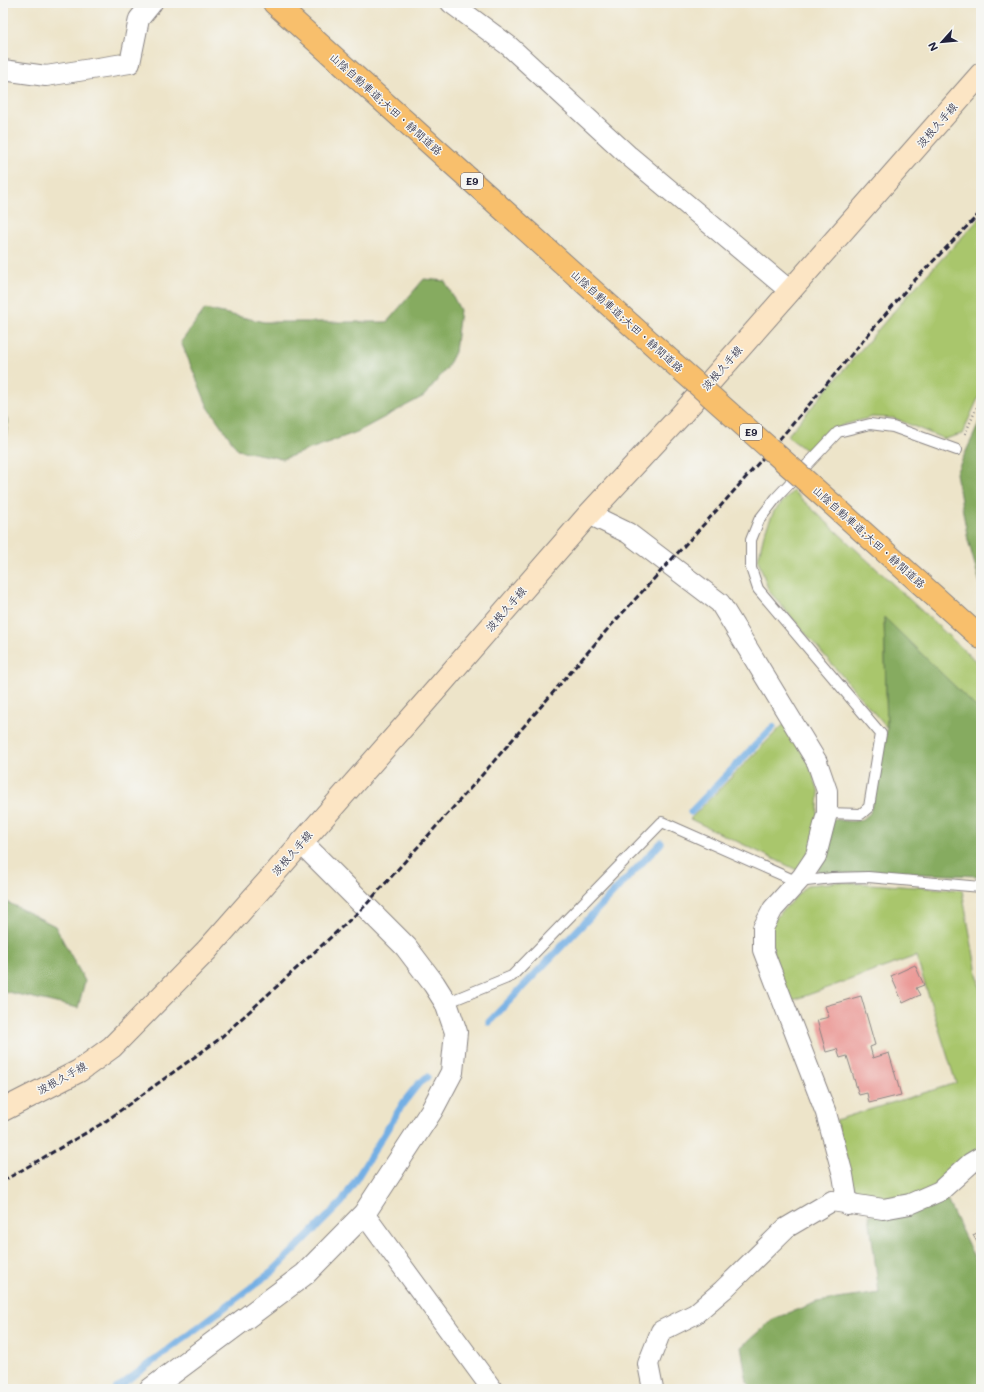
<svg xmlns="http://www.w3.org/2000/svg" width="984" height="1392" viewBox="0 0 984 1392" font-family="Mali,'Klee One',sans-serif">
	<rect width="100%" height="100%" fill="#f6f6f2"/>
	<filter id="ink" filterUnits="userSpaceOnUse"><feTurbulence type="fractalNoise" baseFrequency=".025" numOctaves="2"/><feDisplacementMap in="SourceGraphic" scale="8" xChannelSelector="R" yChannelSelector="G"/><feConvolveMatrix kernelMatrix="1 2 1 2 8 2 1 2 1" color-interpolation-filters="sRGB"/></filter>
	<filter id="wash" filterUnits="userSpaceOnUse"><feTurbulence type="fractalNoise" baseFrequency=".012" numOctaves="4" result="noise"/><feDisplacementMap in="SourceGraphic" scale="16" xChannelSelector="R" yChannelSelector="G"/><feGaussianBlur stdDeviation="0.9" result="paint"/><feColorMatrix in="noise" values="0 0 0 0 0 0 0 0 0 0 0 0 0 0 0 0 0 1.4 0 .05"/><feComposite in="paint" operator="in"/></filter>
	<g filter="url(#wash)">
		<rect width="100%" height="100%" fill="#ede4c9"/>
		<path fill="#a9c66c" stroke="#667454" d="M981,217V392L962,434L944,439L894,418L872,417L843,425L825,436L811,454L787,436L907,296Z
			M793,491L981,666V712L884,618L887,728L769,591L758,560L764,534L774,511Z
			M784,724L810,765L819,793L816,838L799,871L690,819Z
			M839,882L962,890L981,995V1148C960,1165 940,1187 914,1196C898,1201 881,1200 865,1199L854,1188L836,1120L956,1083L916,956L791,1001L775,966L769,925L807,885Z"/>
		<path fill="#86ab60" stroke="#54664e" d="M424,279L445,281L460,310L455,352L447,368L424,396L357,432L283,459L238,450L208,407L181,342L205,309L264,322H387Z
			M3,410L8,422L3,453Z
			M981,419V587L968,540L956,473Z
			M884,617L981,712V876L892,873L817,874L833,819C848,821 858,825 870,813L887,728Z
			M3,900L55,926L85,981L78,1008L3,991Z
			M946,1198L977,1263L981,1262V1389H753L747,1382L741,1347L773,1319L817,1302L879,1293L869,1215Z"/>
		<g fill="none" stroke-linecap="round" stroke-linejoin="round">
			<path stroke="#73afe4" stroke-width="7" d="M691,812L773,727
				M489,1022L661,843
				M116,1389L273,1271L342,1202L404,1102L419,1083L427,1077"/>
		</g>
		<g id="blocks">
			<path fill="#ea9390" d="M915,965L924,985L916,988L920,995L903,1003L891,976Z
				M861,996L875,1045L870,1047L873,1058L889,1053L901,1095L869,1103L867,1093L859,1095L847,1056L840,1058L837,1049L826,1052L817,1020L829,1017L825,1006Z
				M981,1231V1249L973,1235Z"/>
		</g>
	</g>
	<g filter="url(#ink)">
		<use href="#blocks" fill-opacity="0" stroke="#888382" stroke-width="1"/>
		<g fill="none" stroke-linecap="round" stroke-linejoin="round">
			<g stroke="#888382" stroke-width="12">
				<path id="service" d="M827,813L861,814L869,807L881,734L758,589L751,568V540L759,520L776,498L838,432L870,424L893,427L957,450
					M446,1003L512,976L662,822L798,882L832,878L868,877L981,887"/>
			</g>
			<g stroke="#888382" stroke-width="22">
				<path id="minor" d="M451,3L509,46L629,156L790,291
					M3,70L46,76L130,63L139,19L152,3
					M589,514L628,533L720,603L817,762L827,791V813L816,856L802,877L773,909L763,928V950L826,1113L843,1175L848,1205
					M364,1214L492,1389
					M653,1389L648,1364L661,1331L695,1314L723,1290L786,1228L832,1201L883,1209L910,1204L940,1191L971,1163L981,1157"/>
			</g>
			<g stroke="#888382" stroke-width="24">
				<path id="tertiary" d="M151,1389L305,1274L364,1214L432,1110L452,1072L456,1032L446,1003L434,984L406,947L301,842"/>
			</g>
			<g stroke="#888382" stroke-width="24">
				<path id="secondary" d="M3,1110L79,1071L112,1047L207,950L428,699L589,514L681,415L981,74"/>
			</g>
			<g stroke="#888382" stroke-width="24">
				<path id="motorway" d="M274,3L670,360
					M832,504L981,638"/>
			</g>
			<path stroke="#888382" stroke-width="2.5" stroke-dasharray="1 3" stroke-linecap="butt" d="M965,434L981,398"/>
			<use href="#service" stroke="#fff" stroke-width="10"/>
			<use href="#minor" stroke="#fff" stroke-width="20"/>
			<use href="#tertiary" stroke="#fff" stroke-width="22"/>
			<use href="#secondary" stroke="#fce5c4" stroke-width="22"/>
			<use href="#motorway" stroke="#f8bf6c" stroke-width="22"/>
			<path stroke="#22223b" stroke-width="3" stroke-dasharray="6 3" stroke-linecap="butt" d="M3,1181L103,1123L218,1040L365,906L476,782L606,631L717,510L791,426L911,284L981,212"/>
			<g stroke="#888382" stroke-width="24" stroke-linecap="butt">
				<path id="motorway-bridge" d="M670,360L832,504"/>
			</g>
			<use href="#motorway-bridge" stroke="#f8bf6c" stroke-width="22"/>
		</g>
	</g>
	<g text-anchor="middle" stroke-width="3" stroke-linejoin="round" paint-order="stroke">
		<g fill="#f6f6f2" stroke="#626272" stroke-width="1">
			<rect x="461" y="173" width="22" height="16" rx="3"/>
			<rect x="740" y="424" width="22" height="16" rx="3"/>
		</g>
		<g font-size="10" font-weight="bold" fill="#22223b">
			<text x="472" y="185">E9</text>
			<text x="751" y="436">E9</text>
		</g>
		<g font-size="11" fill="#22223b" stroke="#f6f6f2">
			<text transform="translate(386 104) rotate(42)" y="4">山陰自動車道;大田・静間道路</text>
			<text transform="translate(937 125) rotate(-49)" y="4">波根久手線</text>
			<text transform="translate(627 321) rotate(42)" y="4">山陰自動車道;大田・静間道路</text>
			<text transform="translate(722 368) rotate(-49)" y="4">波根久手線</text>
			<text transform="translate(869 537) rotate(42)" y="4">山陰自動車道;大田・静間道路</text>
			<text transform="translate(506 609) rotate(-49)" y="4">波根久手線</text>
			<text transform="translate(292 853) rotate(-49)" y="4">波根久手線</text>
			<text transform="translate(62 1078) rotate(-29)" y="4">波根久手線</text>
		</g>
	</g>
	<rect width="984" height="1392" fill="none" stroke="#f6f6f2" stroke-width="16"/>
	<g transform="translate(942 42) rotate(243)" stroke="#f6f6f2" stroke-width="3" paint-order="stroke">
	<path d="M0-3L7 15L0 10L-7 15Z" fill="#22223b"/>
	<text y="-6" font-size="11" font-weight="bold" text-anchor="middle" fill="#22223b">N</text>
	</g>
</svg>
